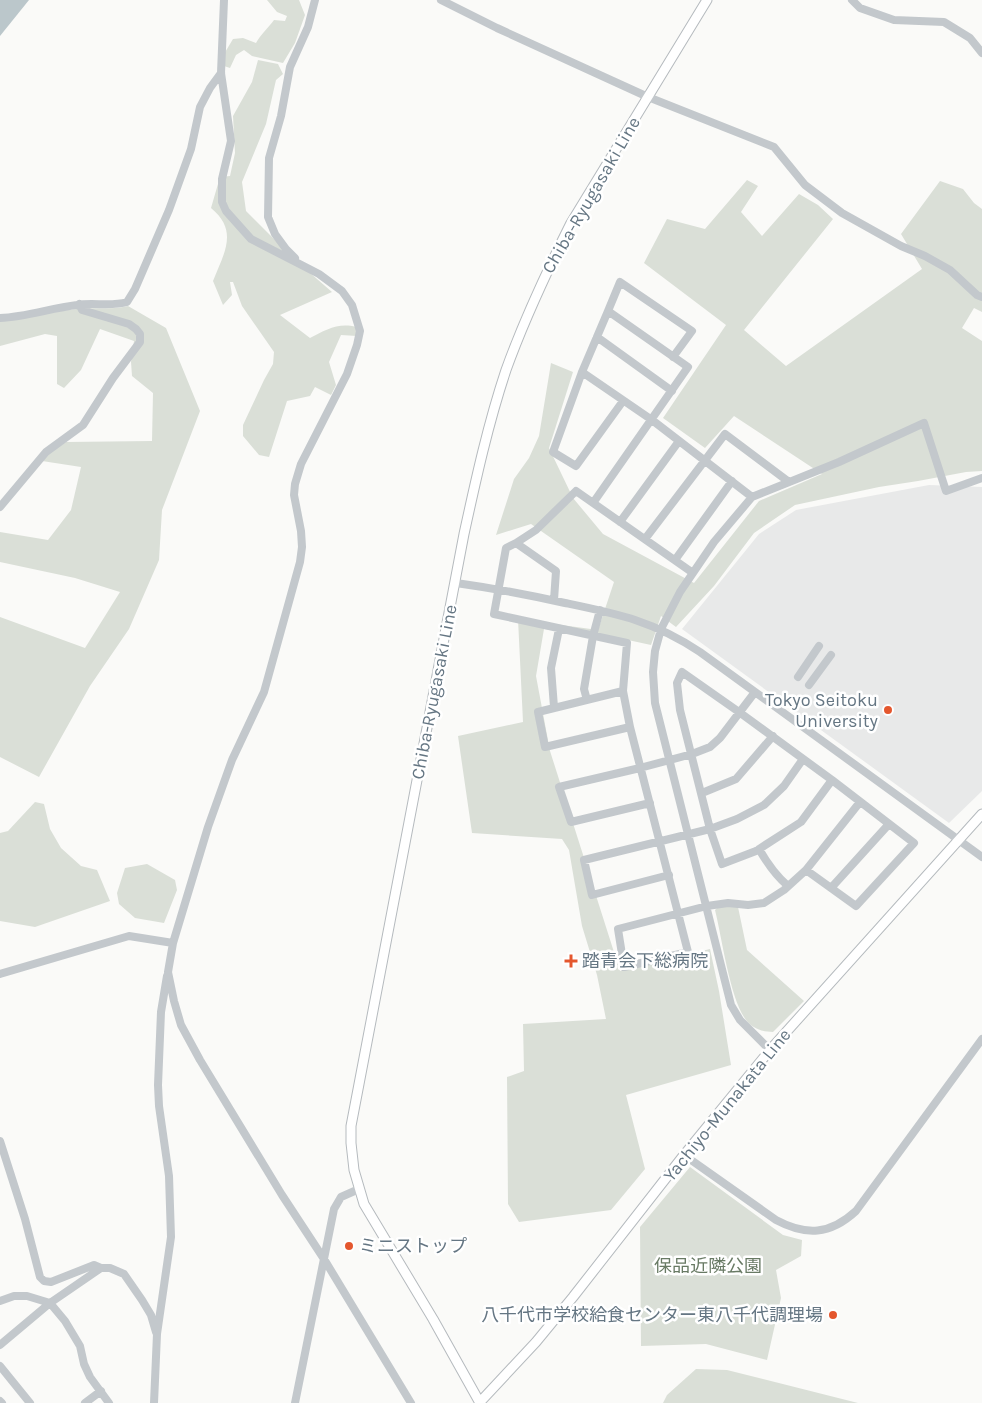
<svg xmlns="http://www.w3.org/2000/svg" width="982" height="1403" viewBox="0 0 982 1403" font-family="Karla,'Noto Sans JP',sans-serif">
	<rect width="100%" height="100%" fill="#fafaf8"/>
	<path fill="#e8e9e9" d="M929,485L982,487V791L949,823L682,629L759,534L796,510Z"/>
	<path fill="#dadfd7" d="M267,0H299L305,15L295,43L283,63L252,56L244,50L236,55L230,68L224,66V54L233,39L243,38L256,43C261,34 268,28 274,20L285,21L287,16L277,12Z
		M258,60L278,64L283,74L276,80L266,124L242,182L246,211L294,259L332,292L280,315L310,338C325,330 339,322 356,327L357,336L341,335L329,362L336,385L331,395L315,387L310,396L287,401L269,457L259,455L243,436V425L264,380L273,364L274,352L242,306L233,282H230L232,295L223,305L213,281C224,253 239,231 211,208L220,177L230,176L235,153L233,116L252,82Z
		M747,180L758,186L741,212L762,236L799,194L818,205L833,219L744,330L786,366L922,269L901,234L940,181L963,189L974,203L982,209V312L974,308L962,328L982,341V471L966,472L918,481L879,487L795,505L754,533L714,586L676,627L661,616L651,645L605,635L544,629L536,676L550,751L620,971L710,949L719,991L731,1065L626,1095L645,1169L611,1210L519,1222L508,1204L507,1077L524,1071L523,1024L606,1019L597,975L582,926L569,850L562,839L472,833L458,736L523,722L518,619L598,630L614,582L531,524L496,535L514,479L529,458L539,436L551,363L573,372L549,448L573,498L603,534L694,583L759,501L822,474L734,416L705,448L663,418L726,325L644,263L667,219L705,229Z
		M128,306L166,328L200,411L162,510L159,560L129,629L90,686L39,777L0,757V617L85,648L120,592L75,578L0,562V532L48,540L71,510L81,467L42,461L48,454L66,442L152,441L153,393L132,376L131,362L134,341L100,329L81,370L64,388L57,384V336L45,334L0,346V321C26,317 51,311 77,309C94,307 111,310 128,306Z
		M35,802L44,804L50,829L61,848L81,866L97,870L110,901L35,927L0,921V833L8,831Z
		M147,864L175,880L177,890L164,923L135,918L119,904L117,893L125,868Z
		M728,905L738,907L747,950L804,1001L773,1032C763,1032 753,1029 746,1020C730,999 722,938 715,910L718,907Z
		M690,1167L783,1235L802,1240L801,1256L776,1270L781,1298L767,1360L706,1344L641,1346L640,1227Z
		M696,1369L727,1370L858,1403H663L667,1395Z"/>
	<path fill="#bbc7cb" d="M0,0H29L0,36Z"/>
	<g fill="none" stroke-linecap="round" stroke-linejoin="round">
		<g stroke="#b5babe" stroke-width="11">
			<path id="major" d="M480,1402L536,1342L573,1297L684,1155L770,1050L982,814
				M480,1403L433,1319L364,1204L354,1170L351,1143V1126L464,534C476,479 488,424 506,370C524,320 547,271 571,223L707,0"/>
		</g>
		<path stroke="#c3c8cc" stroke-width="8" d="M224,0L221,73L231,141L222,179V202L226,211L251,239L319,274L342,291L352,305L360,331L357,345L347,374L301,464L295,484L294,495L301,531L302,547L300,562L264,692L232,760L208,827L173,943L168,972L174,1001L181,1025L200,1060L282,1195L324,1259L411,1403
			M441,0L497,28L648,97L774,147L805,185L842,213L901,246L925,256L950,270L977,295L982,297
			M852,0L860,8L894,20L944,22L970,38L982,53
			M295,258L286,249L275,234L268,217L269,158L281,116L290,67L308,27L315,0
			M608,311L582,372L553,452L576,466L623,401
			M0,318C26,317 51,308 77,305C93,302 111,307 127,302L135,289L169,210L191,149L200,107L210,88L221,73
			M597,337L672,391
			M582,372L652,420L752,497
			M593,503L688,367L608,311L620,282L692,331L673,357
			M0,507L46,452L83,425L113,378L140,342V334L136,329L129,324L82,310L79,304
			M620,522L679,441
			M645,539L725,434L789,482
			M516,543L536,530L576,491L693,573
			M675,560L732,481
			M456,583C492,588 529,595 565,603C618,614 654,621 700,652L982,857
			M554,600L556,571L516,543L506,548L494,614L627,643L623,691L630,727L688,952L624,967L618,929L707,906L728,903L748,905L764,903L784,890L806,870L856,906L914,843L832,780
			M682,672L739,712L832,780L801,822L756,851L722,864L710,829L680,710L677,683Z
			M798,677L819,646
			M809,685L831,655
			M623,691L538,712L545,747L630,727
			M587,700L584,689L593,636L600,610
			M554,707L551,668L559,629
			M702,793L736,779L773,736
			M650,803L571,822L559,787L640,768L692,754L710,747L720,738L755,692
			M759,849C767,863 776,876 788,886
			M806,870L860,802
			M669,875L592,895L584,860L710,829L737,819L764,805L784,786L803,759
			M831,888L889,824
			M0,974L129,936L173,943
			M770,1050L740,1020L731,1005L655,703L653,672L655,651L661,629L680,592L714,542L752,497L839,462L924,423L946,491L982,478
			M0,1141L25,1219L40,1277L44,1281L51,1282L94,1265L101,1268
			M684,1155L776,1220C806,1236 830,1235 856,1211L982,1039
			M0,1301L14,1296H27L50,1303L65,1321L80,1346L84,1364L90,1377L109,1403
			M0,1345L50,1303L101,1268H110L124,1274L142,1300L151,1315L156,1332
			M0,1366L30,1403
			M0,1401L2,1403
			M85,1403L101,1391
			M154,1403L157,1334L171,1237L169,1176L159,1106L158,1085L161,1012L167,976
			M295,1403L334,1209L341,1197L359,1189"/>
		<use href="#major" stroke="#fff" stroke-width="9"/>
	</g>
	<g fill="#e4572e" stroke="#fff" stroke-width="2">
		<circle cx="888" cy="710" r="5"/>
		<path d="M568.5 953.5h5v5h5v5h-5v5h-5v-5h-5v-5h5z"/>
		<circle cx="349" cy="1246" r="5"/>
		<circle cx="833" cy="1315" r="5"/>
	</g>
	<g text-anchor="middle" stroke-width="5" stroke-linejoin="round" paint-order="stroke">
		<g font-size="18" fill="#657683" stroke="#fff">
			<text transform="translate(591 195) rotate(-60)" y="6">Chiba-Ryugasaki Line</text>
			<text transform="translate(434 692) rotate(-79)" y="6">Chiba-Ryugasaki Line</text>
			<text transform="translate(727 1105) rotate(-51)" y="6">Yachiyo-Munakata Line</text>
		</g>
		<g font-size="18" fill="#657683" stroke="#fff" text-anchor="end">
			<text x="878" y="706">Tokyo Seitoku<tspan x="878" dy="21">University</tspan></text>
			<text x="582" y="967" text-anchor="start">踏青会下総病院</text>
			<text x="359" y="1252" text-anchor="start">ミニストップ</text>
			<text x="823" y="1321">八千代市学校給食センター東八千代調理場</text>
		</g>
		<g font-size="18" fill="#687a64" stroke="#fff">
			<text x="708" y="1272">保品近隣公園</text>
		</g>
	</g>
</svg>
